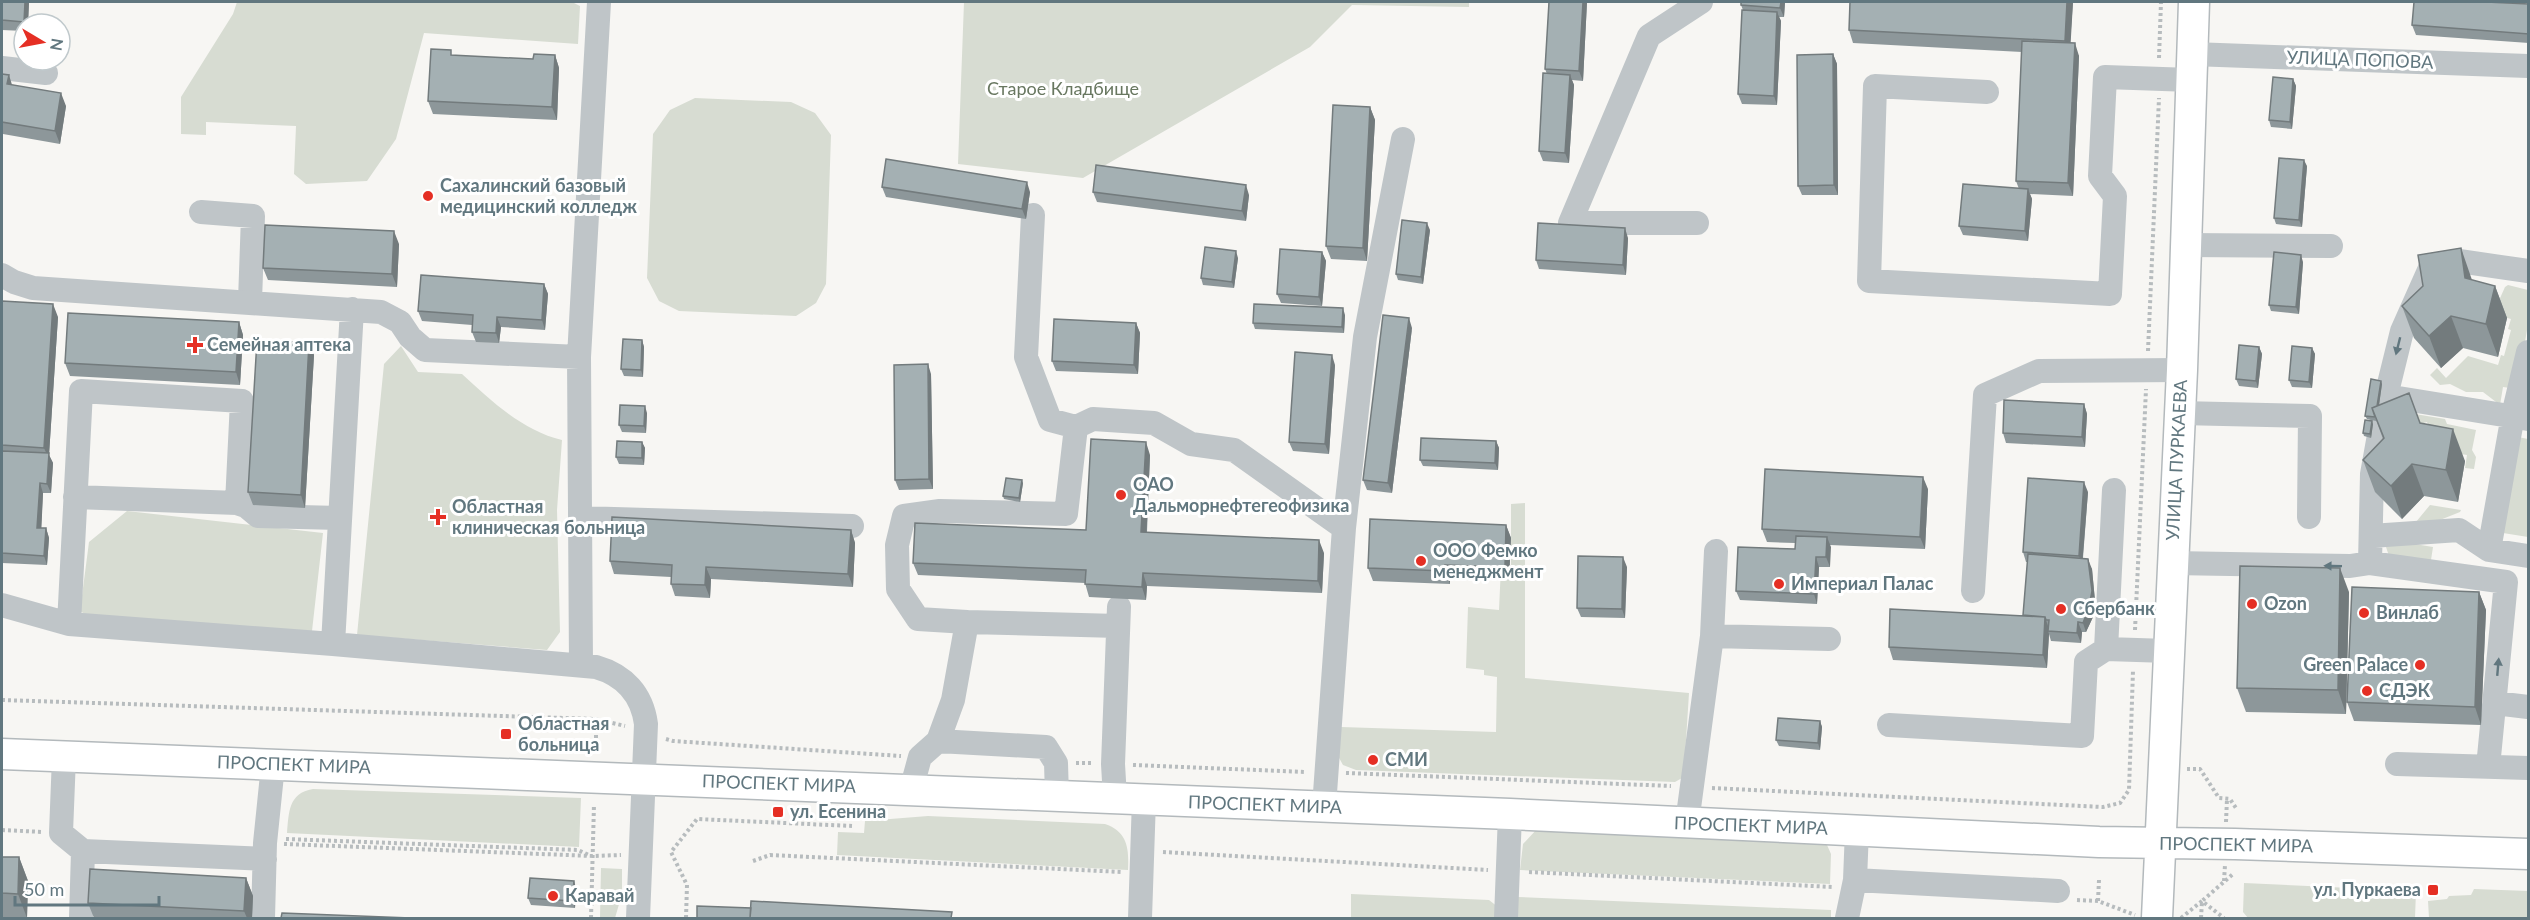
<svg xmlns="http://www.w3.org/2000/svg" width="2530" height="920" viewBox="0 0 2530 920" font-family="Lato,sans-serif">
	<rect width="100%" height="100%" fill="#f7f6f3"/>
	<path fill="#d7dcd2" d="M237,2H572L580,6L578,44L424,33L396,139L367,181L306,184L294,174L296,126L206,122V135L181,134V97L233,14Z
		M964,2H1469V7L1352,5L1310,47L1083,178L958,164Z
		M695,98L791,102L815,113L831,135L826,284L816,303L796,316L679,311L659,301L647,278L653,134L670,110Z
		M2508,285L2528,290V324L2517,389L2503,387L2500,405L2483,392H2466L2450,384L2440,385L2430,375L2437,368L2446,378L2468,356L2498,365L2501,355L2504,356L2511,330L2508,329L2511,319L2493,314L2505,287Z
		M401,346L418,372L462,374C490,400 523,431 562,440L557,510L560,632L547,650L357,635L384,364Z
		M2397,411L2445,419L2447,424L2476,430L2472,450L2476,457L2474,469L2465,468L2467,455L2437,450L2427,422L2417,425Z
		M2518,437L2528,439V537L2503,533Z
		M1525,503V678L1689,693L1684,772L1682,778L1675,782L1356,770L1343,765L1338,756L1341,727L1496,732L1497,677L1484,675V670L1466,668L1468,607L1499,610L1501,566L1511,565V504Z
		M2430,505L2461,510L2460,512L2430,524L2411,528Z
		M127,511L323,533L312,631L91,618L80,611L89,542Z
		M2390,540L2433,547L2431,560L2389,556L2386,547Z
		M313,789L581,798L579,847L287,833C289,813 288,793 313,789Z
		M928,816L1105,824C1128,832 1129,849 1128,870L837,855L838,832L864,833L865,821Z
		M1537,829L1794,839L1827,845L1831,854L1830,884L1520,870L1523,844Z
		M601,868L622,869V894L615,918H600Z
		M2244,883L2416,891L2415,918H2248L2243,912Z
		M2474,889L2528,891V918H2429L2428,901L2447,899L2449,896L2471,895Z
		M1351,894L1489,900L1498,907V918H1351Z
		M1518,897L1831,910V918H1517Z"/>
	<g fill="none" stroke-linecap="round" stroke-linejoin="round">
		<g stroke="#b3b9bc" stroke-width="33">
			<path id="major" d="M2,754L1510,814L2099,842L2235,844L2528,854
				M2157,918L2182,370L2194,2"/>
		</g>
		<path stroke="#b7bcbe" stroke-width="4" stroke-dasharray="3 3" stroke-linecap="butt" d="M2159,58L2161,2
			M2148,351L2159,98
			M2135,630L2146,389
			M2,700L596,719
			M666,739L673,741L901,756
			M596,750V719L625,726
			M1076,763H1093
			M1133,765L1306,772
			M2187,769H2200L2219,798L2230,799L2236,808
			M1346,773L1671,786
			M1712,788L2103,807L2120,803L2129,790L2133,671
			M2226,822L2227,799
			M2,830L43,832
			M286,839L578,850L589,855
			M284,844L593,856L621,855
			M1163,852L1488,870
			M753,861L770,855L1122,872
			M1529,872L1833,887
			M2224,881L2225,865
			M2077,900L2098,901L2135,915
			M2098,901L2099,880
			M591,918L594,804
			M686,918L687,885L671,852L697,819L852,826
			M2181,918L2202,901L2224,918
			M2201,918L2202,901L2233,874"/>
		<path stroke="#bfc5c8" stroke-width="24" d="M2192,54L2528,66
			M2,68L46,73
			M1987,92L1875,86L1869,281L2110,294L2115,196L2100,176L2105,77L2191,80
			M201,212L253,216L250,301
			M1033,215L1026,357L1050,420L1076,427
			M1697,223H1570L1649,36L1701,2
			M2186,245L2331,246
			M2,275L14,282L33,288L381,312L400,322L410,337L425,350L579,357
			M352,309L333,644L596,667C624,675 642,694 646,724L638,918
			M2528,352L2513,415L2489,550L2528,556
			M2386,396L2528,419
			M2180,413L2310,416L2309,517
			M237,503L246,506L258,516L340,518
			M580,518L852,526
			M1344,528L1365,337L1403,139
			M2371,536L2459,530L2489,550
			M2172,563L2350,566L2370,563L2372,474L2386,396L2402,331L2430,268L2459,261L2528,271
			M2370,563L2506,582L2488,767
			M1973,591L1985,395L2039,371L2182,370
			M2,605L69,624L333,644
			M967,622L1118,626
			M69,624L81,391L242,401L237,503L75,497
			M1712,636L1829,639
			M2106,649L2114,490
			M581,665L579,357L599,2
			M2495,703L2528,707
			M1889,725L2082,736L2086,662L2106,649L2168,651
			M938,741L1046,747L1056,763L1057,796
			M64,757L61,833L83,851L265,859
			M2397,764L2528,768
			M911,790L920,757L938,741L953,700L967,622L918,619L898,589L897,545L904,516L940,511L1066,514L1076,427L1093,419L1154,423L1191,444L1234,450L1344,528L1324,807
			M1115,798L1113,764L1119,607
			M1687,823L1712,636L1716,551
			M1855,880L2058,891
			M81,918L83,851
			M263,918L265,843L273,765
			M1140,918L1144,799
			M1506,918L1510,814
			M1847,918L1855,880L1857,830"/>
		<use href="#major" stroke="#fff" stroke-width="30"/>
	</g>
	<path fill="#8d979a" d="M2,2H29L28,24H24V31L2,30Z
		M1549,2H1587L1583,81L1572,80L1574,85L1569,163L1543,161L1539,151L1547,74L1545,69Z
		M1785,2L1784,17H1779L1781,21L1777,105L1742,104L1738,94L1743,10L1741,5Z
		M1850,2H2073L2070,43L2079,56L2073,196L2030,194L2032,199L2028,241L1963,235L1959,226L2019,189L2016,181L2022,52L1853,43L1849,30Z
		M2529,4V43L2416,35L2412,25Z
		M1833,54L1837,64L1838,195H1802L1798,186Z
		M555,55L559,68L557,120L433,114L428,101L453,56L533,59Z
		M2,74L12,85L66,106L60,144L3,134L2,143Z
		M2293,79L2296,86L2292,129L2271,127L2269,120Z
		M1370,107L1375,120L1367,261L1331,259L1326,246Z
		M2307,166L2302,227L2276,224L2274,218Z
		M882,187L1030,192L1026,219L886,197Z
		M1093,192L1249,195L1246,221L1097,202Z
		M1430,230L1423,284L1398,280L1396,274Z
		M1628,238L1626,275L1539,269L1536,260Z
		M399,244L397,287L268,280L263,268Z
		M1322,252L1326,261L1322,306L1281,303L1277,294Z
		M1238,258L1234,288L1203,285L1201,278Z
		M2303,262L2299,314L2271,311L2269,305Z
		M2472,280L2495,286L2507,318L2498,357L2463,348L2441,368L2414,338L2402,306Z
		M544,284L548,294L545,330L501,327L499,343L476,342L472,332V325L422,321L418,311Z
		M2,301L58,317L49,455L53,463L51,493H43L41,528H46L49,538L47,565L2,563Z
		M1345,315L1344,333L1255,329L1253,323Z
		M239,322L243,335L240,385L70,376L65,363Z
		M1136,323L1140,333L1138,374L1056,371L1052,361Z
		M1412,328L1392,493L1367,490L1363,480Z
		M642,340L644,347L643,377L624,376L621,369Z
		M309,343L314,355L305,508L253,505L248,492Z
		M2259,347L2262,354L2258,388L2239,386L2236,379Z
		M2312,348L2315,354L2312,388L2292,387L2289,380Z
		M1335,365L1329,454L1293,451L1289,442Z
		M931,374L933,489L899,490L895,480Z
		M2382,384L2379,405L2420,423L2465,461L2458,502L2424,496L2402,519L2375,492L2363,460L2383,439L2376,420V421L2367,419L2365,416Z
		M2084,404L2087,414L2085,447L2006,443L2003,433Z
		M647,413L646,433L622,432L619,425Z
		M2373,424L2371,438L2364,436L2363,433Z
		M1496,441L1499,448L1498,470L1423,466L1420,460Z
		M642,442L645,448L644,465L619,464L616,457Z
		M1150,455L1147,532L1324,553L1322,593L1147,586L1146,600L1089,597L1085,583L918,575L913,563L1086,530Z
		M1023,483L1020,502L1004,499L1003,496Z
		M1928,489L1925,549L1830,545V567H1819L1817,604L1740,600L1736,591L1795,549V543L1767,542L1762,529Z
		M2088,492L2083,558L2092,569L2095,601L2093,617L2086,632H2082L2081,643L2051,641L2049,634L2047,668L1893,660L1889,647L2023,615L2028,562H2026L2023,552Z
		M1506,525L1511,538L1509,580L1450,578V584L1373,581L1368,568Z
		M851,530L855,543L853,587L711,579L710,598L675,596L671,584V577L614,574L610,561Z
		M1627,567L1625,618L1581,617L1577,608Z
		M2349,592L2346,714L2246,712L2237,688Z
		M2479,592L2486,610L2481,725L2354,721L2347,702Z
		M1820,721L1822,727L1820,750L1779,746L1776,740Z
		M2,857H19L28,881L27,918L2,917Z
		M246,878L253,896L252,918H94L88,903Z
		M574,881L576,888L575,908L531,905L528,898Z"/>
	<path fill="#737b7d" d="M25,2H29L28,24H25L24,22Z
		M1583,2H1587L1583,81L1579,71Z
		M1781,2H1785L1784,17L1780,8Z
		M2067,2H2073L2070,54L2065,41Z
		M1777,12L1781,21L1777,105L1774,96Z
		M2075,43L2079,56L2073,196L2068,183Z
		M1833,54L1837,64L1838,195L1834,185Z
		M555,55L559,68L557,120L552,107Z
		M9,75L13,88L7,84Z
		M1570,75L1574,85L1569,163L1565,153Z
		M2293,79L2296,86L2292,129L2290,122Z
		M61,93L66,106L60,144L55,131Z
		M1370,107L1375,120L1367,261L1363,248Z
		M2,130L3,134L2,143Z
		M2304,160L2307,166L2302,227L2299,220Z
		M1027,182L1030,192L1026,219L1022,209Z
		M1246,185L1249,195L1246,221L1242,211Z
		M2028,189L2032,199L2028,241L2025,231Z
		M1427,223L1430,230L1423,284L1421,277Z
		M1625,228L1628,238L1626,275L1623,265Z
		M394,231L399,244L397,287L392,274Z
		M2461,248L2472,280L2465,278Z
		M1236,251L1238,258L1234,288L1232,282Z
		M1322,252L1326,261L1322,306L1319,297Z
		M2301,255L2303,262L2299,314L2296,307Z
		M544,284L548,294L545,330L542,320Z
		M2495,286L2507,318L2498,357L2486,324Z
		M53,304L58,317L49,455L53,463L51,493L47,484L49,459L44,448Z
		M1343,308L1345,315L1344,333L1342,327Z
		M2451,316L2463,348L2441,368L2429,336Z
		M497,317L501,327L499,343L496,333Z
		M1409,318L1412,328L1392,493L1388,483Z
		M239,322L243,335L240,385L236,372Z
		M1136,323L1140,333L1138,374L1134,365Z
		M642,340L644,347L643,377L641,370Z
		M309,343L314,355L305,508L301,495Z
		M2259,347L2262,354L2258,388L2256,381Z
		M2312,348L2315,354L2312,388L2309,382Z
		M1332,355L1335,365L1329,454L1325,444Z
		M928,364L931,374L933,489L929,479Z
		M2381,381L2382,384L2377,419L2375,416Z
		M2084,404L2087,414L2085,447L2082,437Z
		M645,406L647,413L646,433L644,426Z
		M2372,421L2373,424L2371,438L2370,434Z
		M2453,429L2465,461L2458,502L2446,470Z
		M1496,441L1499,448L1498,470L1495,463Z
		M642,442L645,448L644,465L642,458Z
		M1146,442L1150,455L1146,545L1141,532Z
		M2412,464L2424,496L2402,519L2391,486Z
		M1923,477L1928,489L1925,549L1920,537Z
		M1022,480L1023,483L1020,502L1019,498Z
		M2084,482L2088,492L2082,566L2079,556Z
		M40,483L43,493L41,537L37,528Z
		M1506,525L1511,538L1509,580L1505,567Z
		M46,528L49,538L47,565L44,556Z
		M851,530L855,543L853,587L848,574Z
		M1827,537L1831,547L1830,567L1826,557Z
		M1319,540L1324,553L1322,593L1318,581Z
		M1623,557L1627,567L1625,618L1622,609Z
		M1816,557L1819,567L1817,604L1814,594Z
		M2088,559L2092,569L2095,601L2093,617L2086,632L2083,623Z
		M1445,565L1450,578V584L1445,571Z
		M706,567L711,579L710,598L705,585Z
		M2340,568L2349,592L2346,714L2338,690Z
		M1143,573L1147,586L1146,600L1142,587Z
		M2479,592L2486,610L2481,725L2475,707Z
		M2045,617L2049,629L2048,631L2049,634L2047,668L2043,655Z
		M2078,622L2082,632L2081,643L2077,633Z
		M1820,721L1822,727L1820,750L1818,743Z
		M19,857L28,881L27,918L18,894Z
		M246,878L253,896L252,918H247L244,911Z
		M574,881L576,888L575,908L572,901Z"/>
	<path fill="#a4b0b3" stroke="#737b7d" stroke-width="1.5" d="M2,2H25L24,22L2,20Z
		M1549,2H1583L1579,71L1545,69Z
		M1741,2H1781L1780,8L1741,5Z
		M1850,2H2067L2065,41L1849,30Z
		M2414,2H2486L2529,4V34L2412,25Z
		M1742,10L1777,12L1774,96L1738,94Z
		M2022,41L2075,43L2068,183L2016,181Z
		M431,49L451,50V55L533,59L534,54L555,55L552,107L428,101Z
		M1833,54L1834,185L1798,186L1797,55Z
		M1543,73L1570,75L1565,153L1539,151Z
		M2,74L9,75L7,84L61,93L55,131L2,122Z
		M2273,77L2293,79L2290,122L2269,120Z
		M1333,105L1370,107L1363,248L1326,246Z
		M2279,158L2304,160L2299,220L2274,218Z
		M886,159L1027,182L1022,209L882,187Z
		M1096,165L1246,185L1242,211L1093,192Z
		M1963,184L2028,189L2025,231L1959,226Z
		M1402,220L1427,223L1421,277L1396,274Z
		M1538,223L1625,228L1623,265L1536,260Z
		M265,225L394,231L392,274L263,268Z
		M1205,247L1236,251L1232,282L1201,278Z
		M2461,248L2465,278L2495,286L2486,324L2451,316L2429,336L2402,306L2423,286L2418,255Z
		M1280,249L1322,252L1319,297L1277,294Z
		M2274,252L2301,255L2296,307L2269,305Z
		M421,275L544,284L542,320L497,317L496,333L472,332L473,315L418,311Z
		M2,301L53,304L44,448L2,445Z
		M1254,304L1343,308L1342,327L1253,323Z
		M68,313L239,322L236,372L65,363Z
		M1383,315L1409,318L1388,483L1363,480Z
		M1054,319L1136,323L1134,365L1052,361Z
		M623,339L642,340L641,370L621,369Z
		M257,340L309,343L301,495L248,492Z
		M2239,345L2259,347L2256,381L2236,379Z
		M2292,346L2312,348L2309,382L2289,380Z
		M1295,352L1332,355L1325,444L1289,442Z
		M928,364L929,479L895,480L894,365Z
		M2371,379L2381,381L2377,406L2372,408L2375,417L2365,416Z
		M2409,393L2420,423L2453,429L2446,470L2412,464L2391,486L2363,460L2384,438L2372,408Z
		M2004,400L2084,404L2082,437L2003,433Z
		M620,405L645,406L644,426L619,425Z
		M2365,420L2372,421L2370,434L2363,433Z
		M1421,438L1496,441L1495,463L1420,460Z
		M1091,439L1146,442L1141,532L1319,540L1318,581L1143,573L1142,587L1085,584L1086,570L913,563L915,523L1086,530Z
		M617,441L642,442V458L616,457Z
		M2,451L49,453L47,484L40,483L37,528H46L44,556L2,553Z
		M1765,469L1923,477L1920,537L1762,529Z
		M1006,478L1022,480L1019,498L1003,496Z
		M2028,478L2084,482L2079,556L2023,552Z
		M612,517L851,530L848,574L706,567L705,585L671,584L672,565L610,561Z
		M1370,519L1506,525L1505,567L1445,565V571L1368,568Z
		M1796,536L1827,537L1826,557H1816L1814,594L1736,591L1738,547L1795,549Z
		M2028,554L2088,559L2092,591L2089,607L2083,623L2078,622L2077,633L2048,631L2049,620H2046L2045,617L2023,615Z
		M1578,556L1623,557L1622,609L1577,608Z
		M2240,566L2340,568L2338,690L2237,688Z
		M2352,587L2479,592L2475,707L2347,702Z
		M1890,609L2045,617L2043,655L1889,647Z
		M1778,718L1820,721L1818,743L1776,740Z
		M2,857H19L18,894L2,893Z
		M90,869L246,878L244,911L88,903Z
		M530,878L574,881L572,901L528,898Z
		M751,901L952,912L951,918H750Z
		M697,906L751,908L750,918H697Z
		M282,913L411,918H281Z"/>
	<defs><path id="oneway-solid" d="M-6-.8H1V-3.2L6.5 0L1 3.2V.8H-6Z" transform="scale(1.5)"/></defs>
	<g fill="#61777f">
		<use href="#oneway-solid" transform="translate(2398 346) rotate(104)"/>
		<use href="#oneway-solid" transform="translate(2333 566) rotate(-179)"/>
		<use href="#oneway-solid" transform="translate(2498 667) rotate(-85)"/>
	</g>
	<g fill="#e52f24" stroke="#fff" stroke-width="2">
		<circle cx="428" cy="196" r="6"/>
		<path d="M192 336h6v6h6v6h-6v6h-6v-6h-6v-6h6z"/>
		<circle cx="1121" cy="495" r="6"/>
		<path d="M435 508h6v6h6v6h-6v6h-6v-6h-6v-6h6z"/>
		<circle cx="1421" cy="561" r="6"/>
		<circle cx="1779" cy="584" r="6"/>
		<circle cx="2252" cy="604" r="6"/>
		<circle cx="2061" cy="609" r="6"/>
		<circle cx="2364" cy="613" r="6"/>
		<circle cx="2420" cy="665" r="6"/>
		<circle cx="2367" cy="691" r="6"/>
		<rect x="500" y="728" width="12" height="12" rx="3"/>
		<circle cx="1373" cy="760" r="6"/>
		<rect x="772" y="806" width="12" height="12" rx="3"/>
		<rect x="2427" y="884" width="12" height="12" rx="3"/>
		<circle cx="553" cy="896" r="6"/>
	</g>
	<g text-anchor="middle" stroke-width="6" stroke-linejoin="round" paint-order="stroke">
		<g font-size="18" fill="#61777f" stroke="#fff">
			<text transform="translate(2360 60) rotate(2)" y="6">УЛИЦА ПОПОВА</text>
			<text transform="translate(2177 460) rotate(-87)" y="6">УЛИЦА ПУРКАЕВА</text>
			<text transform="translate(294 765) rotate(2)" y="6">ПРОСПЕКТ МИРА</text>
			<text transform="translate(779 784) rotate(2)" y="6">ПРОСПЕКТ МИРА</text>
			<text transform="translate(1265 805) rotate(2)" y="6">ПРОСПЕКТ МИРА</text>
			<text transform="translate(1751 826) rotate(2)" y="6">ПРОСПЕКТ МИРА</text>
			<text transform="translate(2236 845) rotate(1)" y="6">ПРОСПЕКТ МИРА</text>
		</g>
		<g font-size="18" fill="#687760" stroke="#fff">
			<text x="1063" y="95">Старое Кладбище</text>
		</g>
		<g font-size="18" font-weight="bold" fill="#61777f" stroke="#fff" text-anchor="start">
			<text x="440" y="192">Сахалинский базовый<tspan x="440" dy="21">медицинский колледж</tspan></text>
			<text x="207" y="351">Семейная аптека</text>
			<text x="1133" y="491">ОАО<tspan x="1133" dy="21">Дальморнефтегеофизика</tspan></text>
			<text x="452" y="513">Областная<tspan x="452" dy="21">клиническая больница</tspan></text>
			<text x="1433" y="557">ООО Фемко<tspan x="1433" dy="21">менеджмент</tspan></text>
			<text x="1791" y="590">Империал Палас</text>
			<text x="2264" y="610">Ozon</text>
			<text x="2073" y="615">Сбербанк</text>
			<text x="2376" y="619">Винлаб</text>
			<text x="2408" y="671" text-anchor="end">Green Palace</text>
			<text x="2379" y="697">СДЭК</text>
			<text x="518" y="730">Областная<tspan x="518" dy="21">больница</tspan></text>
			<text x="1385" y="766">СМИ</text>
			<text x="790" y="818">ул. Есенина</text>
			<text x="2421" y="896" text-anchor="end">ул. Пуркаева</text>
			<text x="565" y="902">Каравай</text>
		</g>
	</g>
	<rect width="2530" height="920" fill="none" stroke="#61777f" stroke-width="6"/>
	<g transform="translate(42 42) rotate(100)"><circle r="28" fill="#ffffff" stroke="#c0c9cc" stroke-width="1.5"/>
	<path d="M0-4.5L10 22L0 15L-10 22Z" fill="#e52f24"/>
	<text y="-9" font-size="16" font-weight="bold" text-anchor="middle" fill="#61777f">N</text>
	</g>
	<path d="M15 896v9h144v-9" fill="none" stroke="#61777f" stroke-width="3"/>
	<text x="24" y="896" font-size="18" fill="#61777f" stroke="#ffffff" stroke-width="4.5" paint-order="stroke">50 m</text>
</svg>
